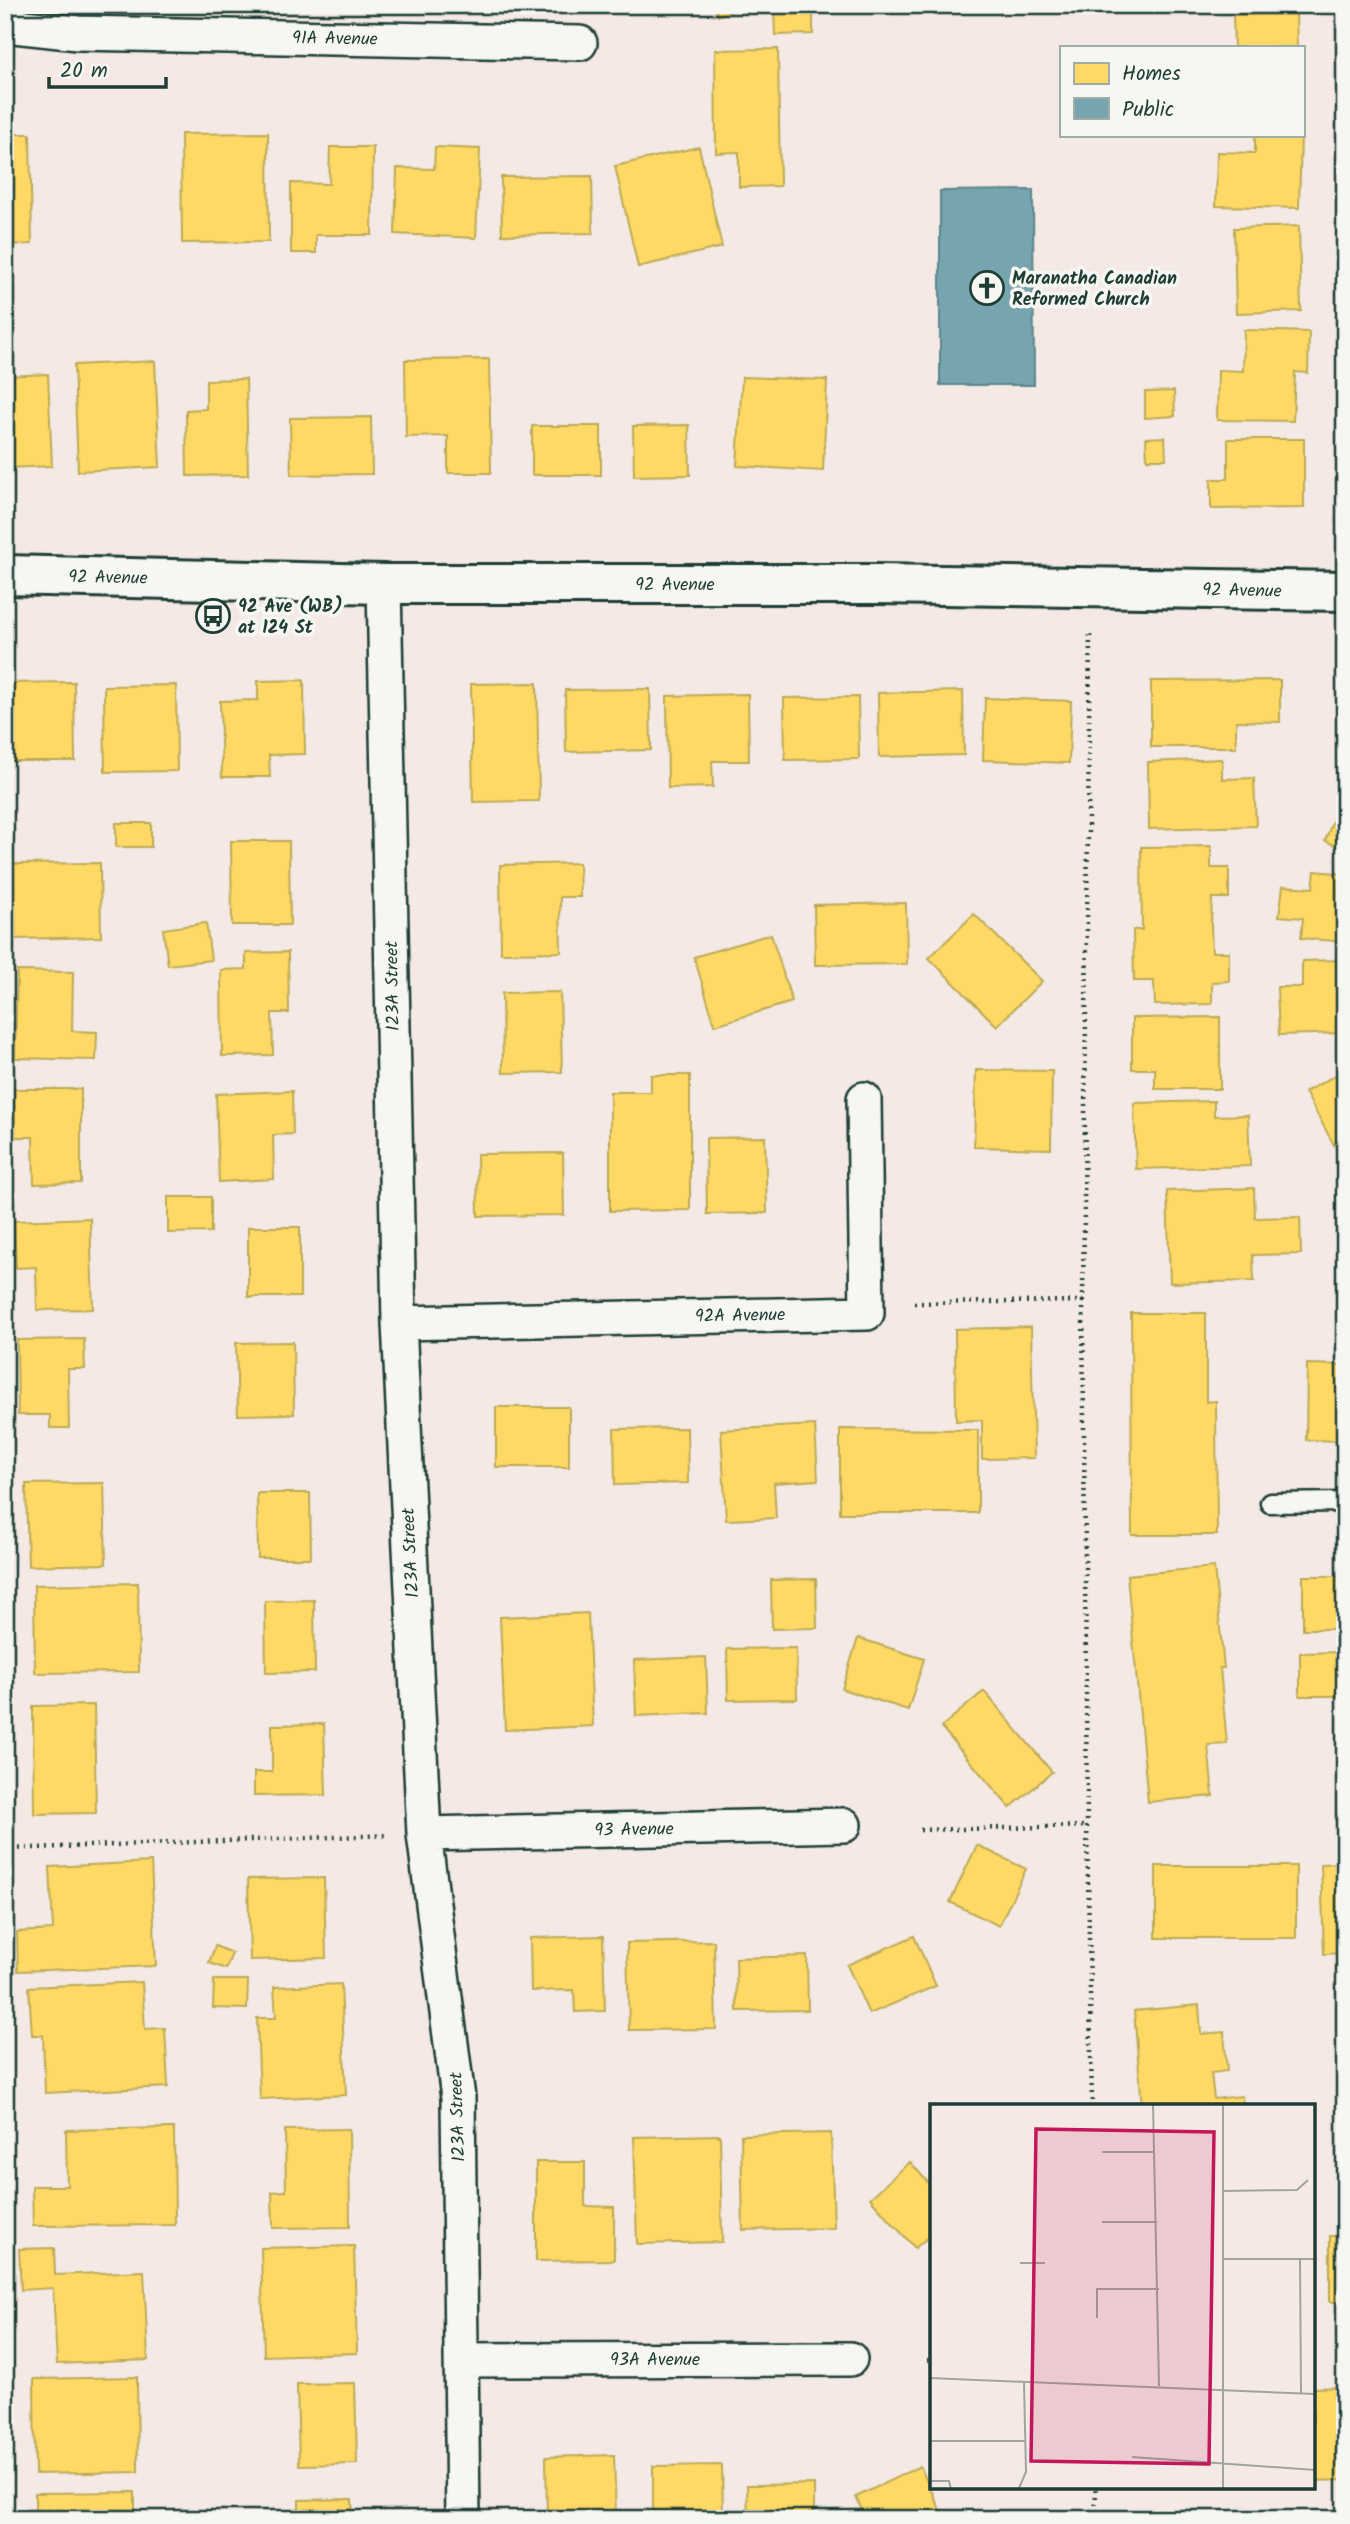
<svg xmlns="http://www.w3.org/2000/svg" width="1350" height="2524" viewBox="0 0 1350 2524" font-family="Kalam,sans-serif">
	<rect width="100%" height="100%" fill="#f4e9e4"/>
	<filter id="ink" filterUnits="userSpaceOnUse"><feTurbulence type="fractalNoise" baseFrequency=".0143" numOctaves="2"/><feDisplacementMap in="SourceGraphic" scale="14" xChannelSelector="R" yChannelSelector="G"/><feConvolveMatrix kernelMatrix="1 2 1 2 8 2 1 2 1" color-interpolation-filters="sRGB"/></filter>
	<g filter="url(#ink)">
		<path fill="#ffd966" stroke="#bcaa57" stroke-width="2" d="M714,5H745L718,16Z
			M813,8V34L775,35L774,9Z
			M1296,13L1297,47H1234L1233,15Z
			M778,49L780,186L739,187V152L716,153L715,50Z
			M268,133L269,242L182,243L181,134Z
			M5,134H30L32,244L5,245Z
			M1255,135H1301L1299,208L1216,206L1217,152L1255,153Z
			M330,147H373L372,235H316V253H291V183L329,184Z
			M435,147L480,149L476,238L395,234L397,168L434,169Z
			M699,147L722,247L638,267L615,166Z
			M592,176L593,233L502,235L501,177Z
			M1299,226L1301,311L1236,313L1234,228Z
			M1244,330L1309,332L1308,373L1295,372L1293,421L1217,420L1218,370L1243,371Z
			M489,359L491,473H448V436L406,437L405,360Z
			M155,361L160,467L78,471L74,365Z
			M48,374L52,466L5,468V376Z
			M742,377L827,380L823,471L737,466Z
			M246,379L248,475L187,476L186,410L206,409V380Z
			M1174,391L1175,416L1145,418V392Z
			M371,417L372,474L291,475L290,418Z
			M689,425L690,475L634,476L633,426Z
			M532,426H601V475H532Z
			M1165,437L1166,459H1147L1146,438Z
			M1228,439H1304V508L1211,509V479H1228Z
			M304,680L305,754L269,755L270,777H222L220,701L258,700V681Z
			M1280,680V722L1236,721V747H1151V681Z
			M74,682L75,761H5V683Z
			M537,683L539,801L473,802L471,684Z
			M176,685L177,771L105,772L104,686Z
			M650,689L651,750L566,752L565,690Z
			M963,691L964,755L879,757L878,693Z
			M748,694L749,761H712L713,787L668,788L667,696Z
			M858,697L859,759L785,760L784,698Z
			M985,698L1071,701L1069,763L983,760Z
			M1222,759V779L1254,778L1256,826L1149,829L1148,762Z
			M1338,807L1345,810V849L1325,841Z
			M116,823H151V847H116Z
			M231,841H289L290,925H232Z
			M1211,846V868H1229V898H1212L1211,924L1212,952H1229V981L1212,982V1004L1155,1005L1154,981H1134L1133,930H1142L1141,847Z
			M100,863L101,937L15,939L13,864Z
			M579,863L580,897H560L561,952L501,953L500,865Z
			M1315,871L1345,874V942L1301,938L1303,918L1279,916L1283,886L1313,888Z
			M906,903L907,964L815,965L814,905Z
			M974,914L1042,981L997,1026L929,958Z
			M206,923L211,960L168,965L163,929Z
			M771,934L792,1002L715,1025L694,957Z
			M288,952L289,1013H272L273,1055L222,1056L221,970L246,969V953Z
			M1345,960V1033L1279,1035L1277,987H1302V961Z
			M17,971L73,972L72,1031L97,1032L96,1060L15,1058Z
			M560,992L562,1072L503,1073L502,993Z
			M1220,1017V1089H1155V1069H1132V1018Z
			M976,1070L1052,1071L1051,1149L974,1147Z
			M1345,1070V1139L1334,1145L1305,1092Z
			M651,1075H690V1210L610,1211V1092H651Z
			M14,1089H81V1183L34,1184L33,1137H15Z
			M292,1091L293,1134L273,1135L274,1179L219,1182L216,1094Z
			M1214,1101V1116L1248,1115L1250,1166L1136,1169L1134,1103Z
			M765,1137L767,1213L707,1214L706,1138Z
			M563,1153L564,1215L478,1216L477,1154Z
			M1254,1188L1255,1218L1300,1217L1301,1254L1253,1255L1254,1281L1170,1283L1167,1191Z
			M168,1197H211V1232L168,1233Z
			M90,1218L93,1309L37,1310L36,1267L16,1268L14,1221Z
			M248,1227H300V1297H248Z
			M1131,1313H1206V1402L1216,1401L1217,1535H1132Z
			M1031,1327L1034,1458L982,1459V1420L956,1421L955,1329Z
			M84,1339L85,1369H68L69,1428H50V1415H18L17,1340Z
			M293,1342L294,1414L238,1415L236,1343Z
			M1307,1364L1345,1365V1441L1306,1440Z
			M496,1407H569V1467H496Z
			M815,1425L818,1480L774,1483L776,1518L726,1520L721,1430Z
			M687,1428L688,1483L615,1485L614,1429Z
			M840,1429L978,1430V1513H840Z
			M104,1483L106,1564L28,1566L26,1484Z
			M257,1493H310L311,1558H258Z
			M1214,1567L1224,1668H1220L1227,1744L1208,1745L1213,1796L1148,1802L1127,1575Z
			M1303,1576H1345V1629H1303Z
			M816,1579L817,1628L772,1629L771,1580Z
			M138,1583L139,1672L35,1673L34,1585Z
			M314,1600L315,1672L266,1673L265,1601Z
			M588,1613L593,1726L505,1730L500,1617Z
			M858,1638L924,1659L908,1710L842,1689Z
			M796,1648L797,1699L728,1700L727,1649Z
			M1345,1652V1696H1300V1653Z
			M706,1657L708,1713L636,1716L634,1660Z
			M984,1691L1052,1772L1010,1808L941,1727Z
			M94,1705L96,1813L34,1814L33,1706Z
			M324,1724L326,1795L254,1796V1772H272V1725Z
			M977,1845L1026,1869L999,1926L950,1902Z
			M151,1862L156,1966L18,1971L17,1932L53,1930L50,1867Z
			M1345,1863V1953L1324,1954L1321,1864Z
			M1156,1866H1296V1938H1156Z
			M324,1878L326,1958L250,1960L248,1879Z
			M603,1936L605,2011L575,2012L574,1990L531,1991L530,1938Z
			M914,1936L936,1986L869,2014L847,1965Z
			M714,1941L716,2029L629,2030L627,1943Z
			M215,1946L232,1953L226,1969L209,1963Z
			M807,1956L808,2010L737,2011L736,1958Z
			M214,1980H248L247,2009L213,2008Z
			M142,1982L145,2029L165,2028L168,2087L45,2093L43,2035H32L29,1987Z
			M341,1984L346,2095L260,2099L257,2018H276L274,1987Z
			M1199,2005L1201,2034L1224,2032L1227,2071L1211,2073L1214,2099L1242,2096L1243,2106H1142L1134,2011Z
			M174,2128L175,2225L33,2226L32,2186H67L66,2130Z
			M349,2129L350,2227L273,2228L272,2192L286,2191L285,2130Z
			M831,2133L834,2228L743,2230L741,2135Z
			M720,2135L722,2242L637,2244L634,2137Z
			M536,2162H585V2206L614,2207V2260L536,2261Z
			M910,2162L932,2187V2234L915,2248L870,2198Z
			M1330,2236H1345V2302H1330Z
			M354,2246L357,2353L264,2356L261,2248Z
			M54,2248L55,2275L144,2271L148,2360L57,2364L53,2288L21,2290L19,2249Z
			M137,2377L138,2472L35,2474L34,2379Z
			M355,2383L357,2464L299,2465L297,2384Z
			M1345,2387V2480L1313,2481V2388Z
			M614,2455L616,2519H592V2515L547,2516L546,2457Z
			M722,2465L723,2517L653,2518V2466Z
			M920,2466L943,2516L937,2519H866L856,2497Z
			M814,2484V2519H748L747,2485Z
			M135,2492V2519H35V2493Z
			M352,2499L353,2519H299V2500Z"/>
		<path fill="#76a5af" stroke="#5c868a" stroke-width="2" d="M1033,190L1034,385H940V191Z"/>
		<g fill="none" stroke-linecap="round" stroke-linejoin="round">
			<g stroke="#1f3d34" stroke-width="23">
				<path id="lane" d="M1270,1503L1345,1502"/>
			</g>
			<g stroke="#1f3d34" stroke-width="38">
				<path id="street" d="M5,25L78,33L580,43
					M384,584L399,1323L424,1834L458,2098L463,2519
					M399,1323L867,1313L864,1099
					M424,1834L844,1825
					M461,2360L850,2359"/>
			</g>
			<g stroke="#1f3d34" stroke-width="44">
				<path id="secondary" d="M5,575L384,584H876L1345,591"/>
			</g>
			<path stroke="#1f3d34" stroke-width="4.5" stroke-dasharray="2 5" stroke-linecap="butt" d="M212,630L213,617
				M1083,1301L1087,1826L1092,2106
				M914,1303L1083,1301L1090,634
				M920,1830L1087,1826
				M5,1849L389,1835
				M927,2360H932
				M1095,2519L1096,2487"/>
			<use href="#lane" stroke="#f6f6f2" stroke-width="18"/>
			<use href="#street" stroke="#f6f6f2" stroke-width="33"/>
			<use href="#secondary" stroke="#f6f6f2" stroke-width="38"/>
		</g>
	</g>
	<defs>
		<g id="church-ring" transform="scale(1.75)"><circle r="9.5" fill="#f6f6f2" stroke="#1f3d34" stroke-width="1.5"/><path d="M-1.2-6h2.4v3.5h3.3v2.4h-3.3V6h-2.4V-.1h-3.3v-2.4h3.3Z" fill="#1f3d34"/></g>
		<g id="bus-ring" transform="scale(1.75)"><circle r="9.5" fill="#f6f6f2" stroke="#1f3d34" stroke-width="1.5"/><path d="M-5-6H5V4H4V6H2V4H-2V6H-4V4H-5ZM-3.5-4V0h7V-4ZM-3.5 1.2v1.5H-2V1.2ZM2 1.2v1.5H3.5V1.2Z" fill="#1f3d34"/></g>
	</defs>
	<g fill-rule="evenodd">
		<use href="#church-ring" x="987" y="288"/>
		<use href="#bus-ring" x="213" y="616"/>
	</g>
	<g text-anchor="middle" stroke-width="7" stroke-linejoin="round" paint-order="stroke">
		<g font-size="18" fill="#1f3d34" stroke="#f6f6f2">
			<text transform="translate(335 38) rotate(1)" y="6">91A Avenue</text>
			<text transform="translate(108 577) rotate(1)" y="6">92 Avenue</text>
			<text x="675" y="590">92 Avenue</text>
			<text transform="translate(1242 590) rotate(1)" y="6">92 Avenue</text>
			<text transform="translate(392 986) rotate(-91)" y="6">123A Street</text>
			<text transform="translate(740 1315) rotate(-1)" y="6">92A Avenue</text>
			<text transform="translate(410 1553) rotate(-93)" y="6">123A Street</text>
			<text transform="translate(634 1829) rotate(-1)" y="6">93 Avenue</text>
			<text transform="translate(457 2117) rotate(-92)" y="6">123A Street</text>
			<text x="655" y="2365">93A Avenue</text>
		</g>
		<g font-size="18" font-weight="bold" fill="#1f3d34" stroke="#f6f6f2" text-anchor="start">
			<text x="1012" y="284">Maranatha Canadian<tspan x="1012" dy="21">Reformed Church</tspan></text>
			<text x="238" y="612">92 Ave (WB)<tspan x="238" dy="21">at 124 St</tspan></text>
		</g>
	</g>
	<g transform="translate(930 2104)">
		<rect width="385" height="385" fill="#f4e9e4"/>
		<path fill="none" stroke="#9fa49e" stroke-width="2" d="M223,0L229,282M293,0V385M172,48H223M292,87L367,86L378,76M172,118H227M293,155H385M370,155L371,290M90,159H115M167,214V185H229M0,274L385,290M0,337H95M202,353L385,366M0,377H19L21,385M89,384L96,368L94,279"/>
		<path fill="#c2185b" fill-opacity="0.15" stroke="#c2185b" stroke-width="3.5" d="M106,25L284,28L279,360L101,357Z"/>
		<rect width="385" height="385" fill="none" stroke="#1f3d34" stroke-width="3.5"/>
	</g>
	<rect width="1350" height="2524" fill="none" stroke="#f6f6f2" stroke-width="28"/>
	<rect x="14" y="14" width="1322" height="2496" fill="none" stroke="#1f3d34" stroke-width="2.5" filter="url(#ink)"/>
	<rect x="1060" y="46" width="245" height="91" fill="#f6f6f2" stroke="#a0aca6" stroke-width="2"/>
	<rect x="1074" y="63" width="35" height="21" fill="#ffd966" stroke="#a0aca6" stroke-width="2"/>
	<text x="1122" y="80" font-size="21" fill="#1f3d34">Homes</text>
	<rect x="1074" y="98" width="35" height="21" fill="#76a5af" stroke="#a0aca6" stroke-width="2"/>
	<text x="1122" y="116" font-size="21" fill="#1f3d34">Public</text>
	<path d="M49 77v10h117v-10" fill="none" stroke="#1f3d34" stroke-width="3.5"/>
	<text x="60" y="77" font-size="21" fill="#1f3d34" stroke="#f6f6f2" stroke-width="5" paint-order="stroke">20 m</text>
</svg>
